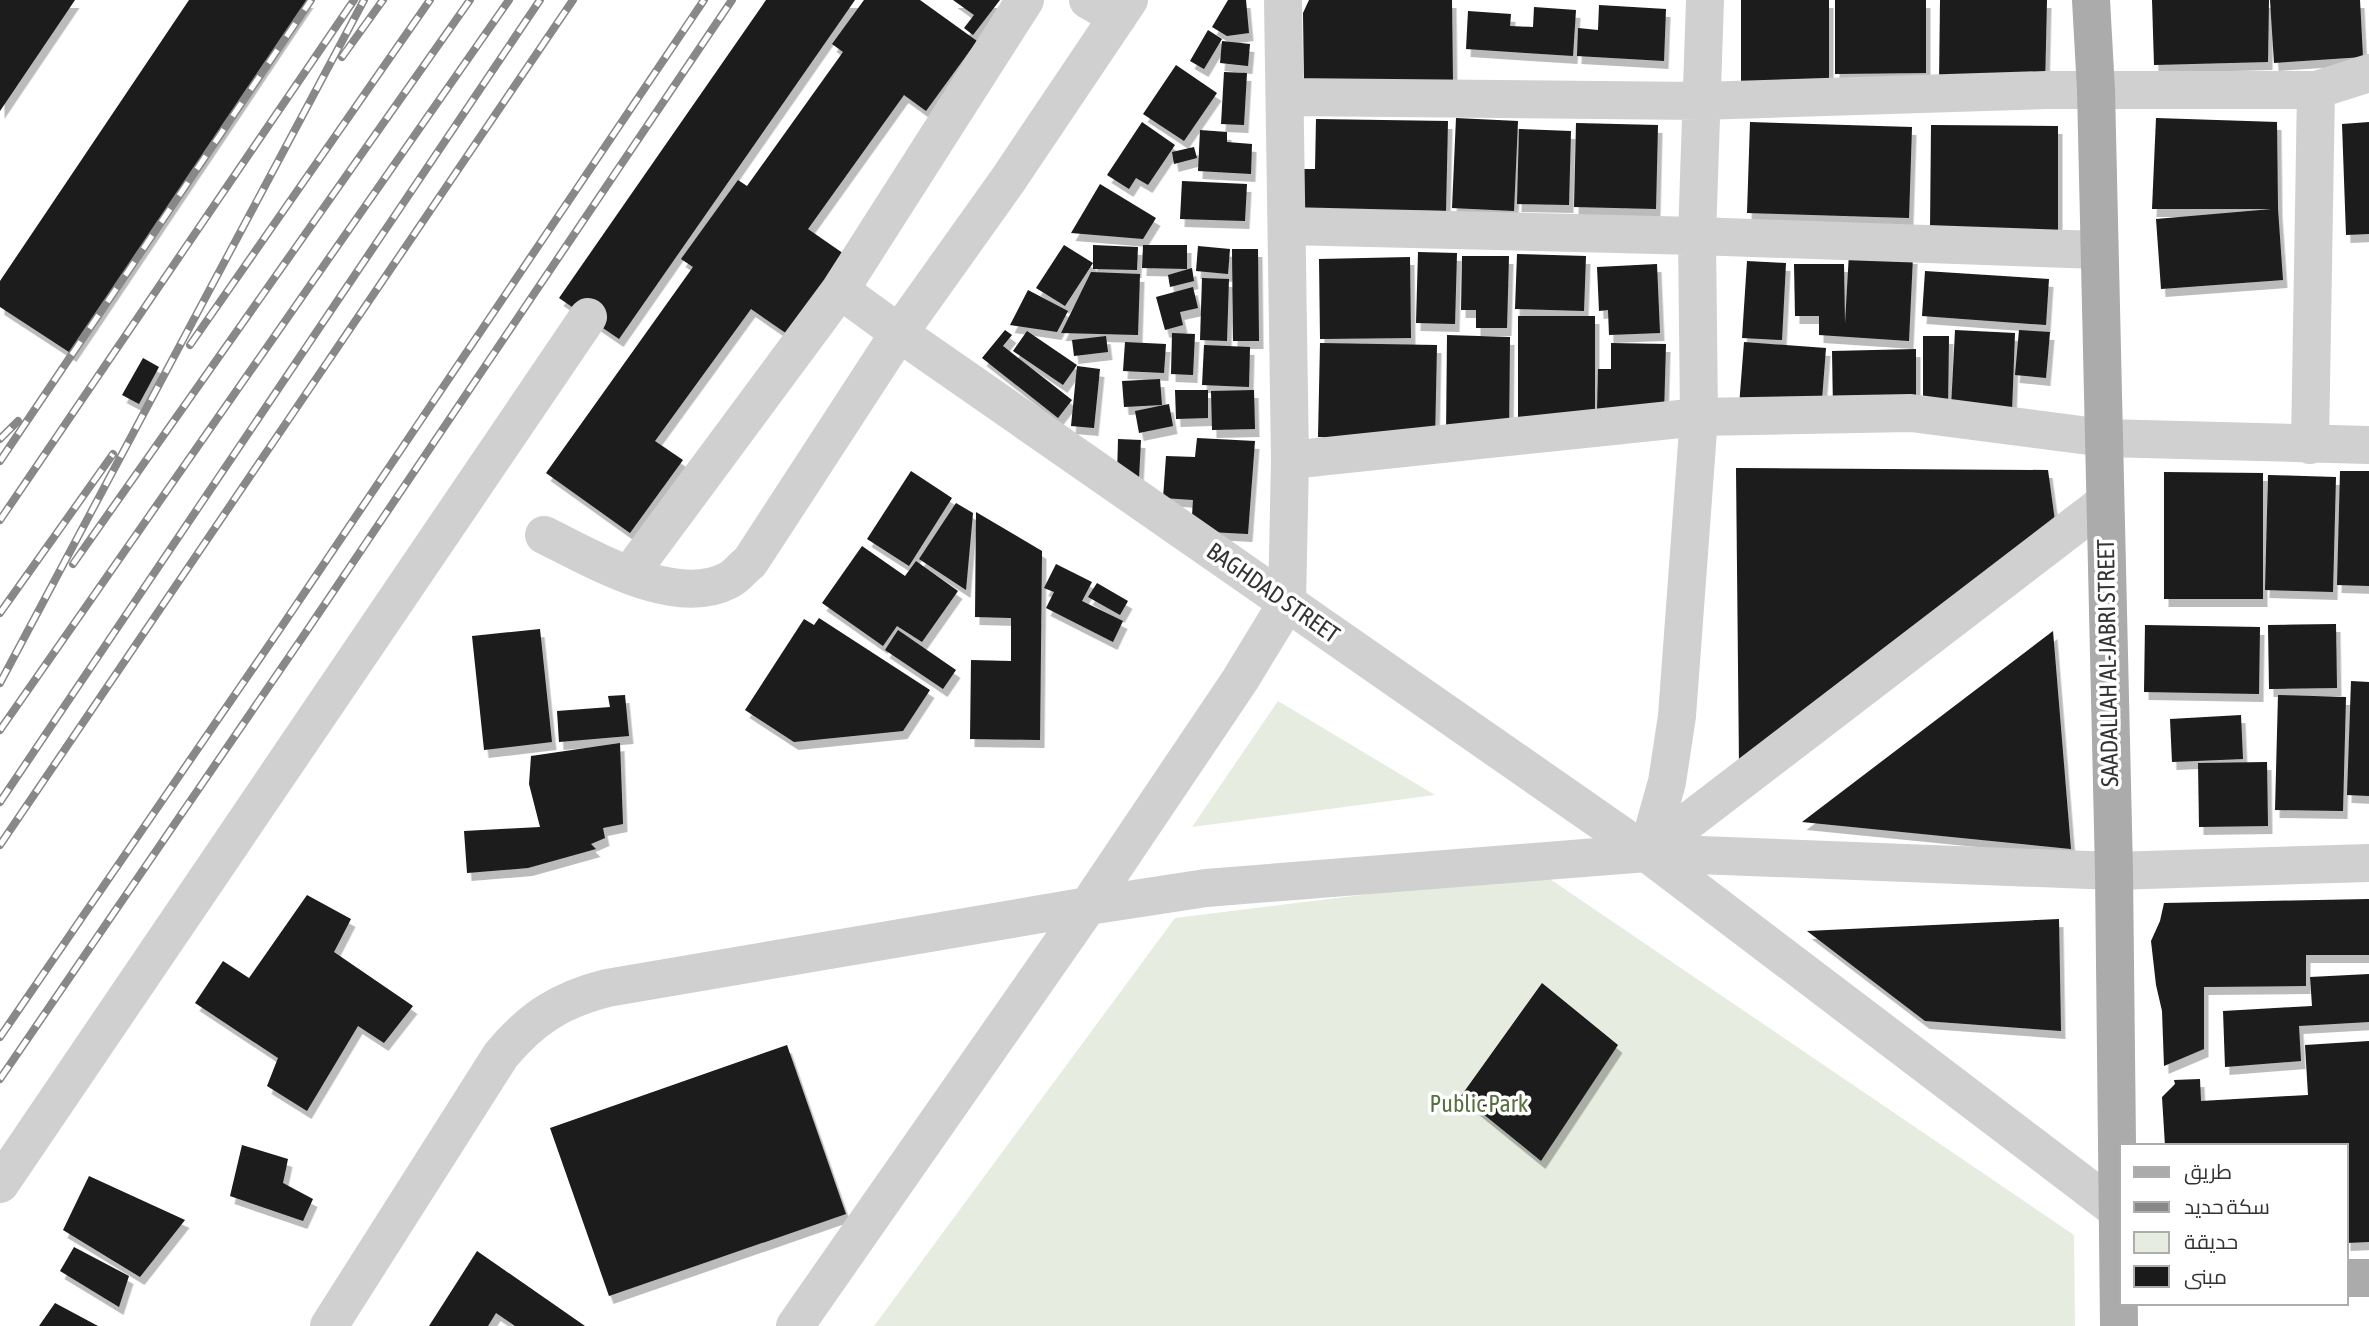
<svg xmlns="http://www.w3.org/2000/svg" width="2369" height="1326" viewBox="0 0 2369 1326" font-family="'Asap Condensed',Cairo,sans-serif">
	<defs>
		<filter id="shadow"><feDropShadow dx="4.5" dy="8" stdDeviation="0" flood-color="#0004"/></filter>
	</defs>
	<rect width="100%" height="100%" fill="#fff"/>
	<path fill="#e6ecdf" d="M1278,701L1435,795L1192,827Z
		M1541,873L2074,1235L2075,1326H874L1175,918Z"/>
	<path fill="#1a1a1a" filter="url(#shadow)" d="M0,0H75L0,111Z
		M189,0H309L72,354L0,307V281Z
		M766,0H855L619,339L559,298Z
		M864,0H920L977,41L926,111L904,95L808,229L847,256L790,336L751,309L655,441L683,460L630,533L546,473L693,267L681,259L738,180L747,186L843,52L832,44Z
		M953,0H1000L973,35L964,28L974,15Z
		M1228,0H1246L1249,33L1227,36L1212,27Z
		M1309,0H1452L1453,84L1304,85L1303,13Z
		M1741,0H1829V85L1741,84Z
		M1835,0H1926V73L1835,74Z
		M1940,0H2047L2045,85L1939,83Z
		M2152,0H2269L2268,62L2154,65Z
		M2270,0H2360L2363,57L2274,63Z
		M1599,5L1666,9L1664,61L1577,56L1578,28L1598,30Z
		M1534,7L1576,10L1573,56L1466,49L1468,11L1511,14L1510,26L1533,27Z
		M1208,30L1222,39L1204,69L1190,61Z
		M1222,41L1250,44L1248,66L1220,63Z
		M1176,65L1217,93L1184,141L1143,114Z
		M1224,72L1247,73L1244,125L1221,124Z
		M1456,118L1518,121L1514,211L1452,208Z
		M2156,118L2277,122L2278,209L2283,280L2161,289L2156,219L2272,209H2152Z
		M1316,119L1448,121L1446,211L1302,209V169H1315Z
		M1142,122L1175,145L1148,185L1136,178L1129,189L1107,175Z
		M1750,122L1912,127L1909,218L1747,213Z
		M2369,122V234L2346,235L2342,124Z
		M1576,123L1658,125L1656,209L1574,207Z
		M1931,125L2058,126V231H1930Z
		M1519,129L1571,131L1569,205L1517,204Z
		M1200,130L1227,132V142L1252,144L1251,174L1198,171Z
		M1194,147L1197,158L1174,164L1172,152Z
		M1182,181L1247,184L1245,221L1180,219Z
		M1100,184L1156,218L1143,239L1071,233Z
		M1064,245L1093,263L1065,306L1036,288Z
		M1093,245L1138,247L1137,270L1093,269Z
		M1143,245H1187V269L1142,268Z
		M1198,246L1230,249L1228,274L1196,271Z
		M1232,249H1258L1259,341H1233Z
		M1418,252L1457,253L1455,324L1416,323Z
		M1849,253L1913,256L1909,341L1819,335V316H1795L1794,264H1844L1845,324Z
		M1517,254L1586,256L1584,311L1515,309Z
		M1462,256H1509L1507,328H1476V310H1461Z
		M1410,257L1411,338L1320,339L1319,259Z
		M1747,261L1786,263L1782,340L1742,338Z
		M1657,264L1660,333L1609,335L1608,310L1599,311L1597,267Z
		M1192,268L1194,281L1170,287L1168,275Z
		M1925,271L2049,279L2046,325L1922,316Z
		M1091,272L1140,274L1138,335L1061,333Z
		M1202,278L1229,279L1227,341L1200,340Z
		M1193,287L1198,308L1180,312L1183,325L1165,330L1156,297Z
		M1028,290L1068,311L1057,332L1010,325Z
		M1518,316H1595V421L1518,422Z
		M1005,330L1012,335L1003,346L1072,400L1058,418L982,358Z
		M1955,330L2015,333L2012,411L1951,408Z
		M2019,330L2050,332L2046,378L2015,375Z
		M1027,331L1077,365L1063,385L1013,351Z
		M1172,333L1195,334L1193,375L1171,374Z
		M1447,335L1510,337L1509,437L1446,436Z
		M1106,336L1108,352L1074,356L1072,340Z
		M1923,336H1949L1948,407H1923Z
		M1125,342L1166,344L1164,373L1123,371Z
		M1744,342L1826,348L1821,412L1739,406Z
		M1320,343L1437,345L1435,440L1318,437Z
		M1611,343L1666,344L1664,413L1597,412L1598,369H1611Z
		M1204,345L1250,347L1249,387L1202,385Z
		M1916,349V408L1833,410L1832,351Z
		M143,358L159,367L139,404L122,395Z
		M1077,366L1100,369L1094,428L1071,426Z
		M1160,379L1162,405L1124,407L1122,381Z
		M1175,390H1208V418L1176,419Z
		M1254,390L1255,429L1212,430L1211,391Z
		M1169,404L1173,426L1139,433L1135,411Z
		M1197,438L1255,441L1248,534L1191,531L1193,500L1163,498L1166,456L1195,457Z
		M1118,439L1141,440L1139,478L1117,477Z
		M1736,468L2048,470L2055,521L1739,765Z
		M911,471L952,498L909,566L867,539Z
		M2340,471H2369V586L2337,585Z
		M2164,472L2263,473V599H2164Z
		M2268,475L2336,477L2333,592L2265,590Z
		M956,503L973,513L966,590L919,559Z
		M976,512L1042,551L1040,740L970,739L971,660L1011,661V618L975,617Z
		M862,546L905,576L916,561L958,591L922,642L897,626L883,646L822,603Z
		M1056,564L1092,582L1082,601L1123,621L1113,642L1046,608L1054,592L1044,588Z
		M1097,583L1128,601L1120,615L1088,597Z
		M819,618L930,690L903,731L794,742L745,710L804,619L814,625Z
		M2336,624L2337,688L2269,689L2268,625Z
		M2145,625L2260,627L2259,694L2144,692Z
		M540,629L552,742L484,750L472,636Z
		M898,630L956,670L943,689L885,650Z
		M2053,631L2071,849L1802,822Z
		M2351,681L2369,682V796L2347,795Z
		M625,695L629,736L559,742L557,711L610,707L608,696Z
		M2278,695L2346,697L2343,811L2275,810Z
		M2241,715L2243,759L2172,762L2170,719Z
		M620,743L623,824L603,828L605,838L591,844L596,849L528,868L467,873L464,831L540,827L529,784L531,756Z
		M2267,762L2268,826L2199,827L2198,763Z
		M307,895L351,919L334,952L413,1006L384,1043L358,1026L307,1111L267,1086L278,1058L195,1003L223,961L249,978Z
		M2369,899V955H2306V986L2204,987V1049L2164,1066L2162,1011L2156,985L2151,941L2160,921L2164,903Z
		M2059,919L2061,1031L1925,1021L1807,931Z
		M2369,974V1022L2299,1026L2301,1061L2225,1067L2223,1011L2312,1006L2310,977Z
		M1542,983L1618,1045L1541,1161L1461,1096Z
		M2369,1041V1242L2346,1243V1146H2165L2162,1097L2175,1084L2174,1080L2200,1079L2201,1101L2308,1095L2305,1045Z
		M787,1045L846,1214L609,1296L550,1128Z
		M242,1145L288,1159L283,1183L313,1199L303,1221L230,1196Z
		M89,1176L185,1220L140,1277L63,1230Z
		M74,1247L129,1276L119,1307L60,1271Z
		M477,1251L585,1326H515L496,1313L488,1326H429Z
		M55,1303L98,1326H39Z"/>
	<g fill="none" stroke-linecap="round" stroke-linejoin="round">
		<path stroke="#d0d0d0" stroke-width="38" d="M1088,0L1118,17
			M1285,97L1700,101L2046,90H2316L2369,73
			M1287,226L1697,236L2098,250
			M840,290L899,333L1647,853L2117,1210
			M2310,445L2316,90
			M1290,460L1699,417L1911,413L2104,438L2369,445
			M544,535C594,559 675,609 729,580C737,576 743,567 750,562L899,333L1008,180L1129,0
			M629,575L840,290L1025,0
			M1647,853L1667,782L1677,716L1699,417L1697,236L1705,0
			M1647,853L2104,503
			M0,1184L588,317
			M329,1326L501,1055C532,1018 560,1000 607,988L1082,907L1206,888L1647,853L2114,871L2369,863
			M795,1326L1088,906L1240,680L1287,603L1290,460L1283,0"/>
		<path stroke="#ababab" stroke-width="38" d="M2091,0L2096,90L2114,871L2119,1326
			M2346,1278H2369"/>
		<g stroke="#888" stroke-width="8">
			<path id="rail" d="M342,57L383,0
				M190,345L430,0
				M0,439L18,421
				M0,461L311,0
				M0,520L354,0
				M73,564L470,0
				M0,613L113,454
				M0,683L364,0
				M0,730L509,0
				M0,802L540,0
				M0,845L573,0
				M0,1037L282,626L704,0
				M0,1079L304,635L732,0"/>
		</g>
		<use href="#rail" stroke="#fff" stroke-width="5" stroke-dasharray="16" stroke-linecap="butt"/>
	</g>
	<g text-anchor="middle" stroke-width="7" stroke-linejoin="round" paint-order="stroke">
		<g font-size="24" fill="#333" stroke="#fff">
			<text transform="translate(1273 593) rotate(35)" y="8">BAGHDAD STREET</text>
			<text transform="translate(2108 663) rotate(-91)" y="8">SAADALLAH AL-JABRI STREET</text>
		</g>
		<g font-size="24" fill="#56703f" stroke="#fff">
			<text x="1479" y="1112">Public Park</text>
		</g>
	</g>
	<rect x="2120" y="1144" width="228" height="161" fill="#ffffff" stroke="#adadad" stroke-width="2"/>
	<rect x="2134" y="1167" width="35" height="10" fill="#ababab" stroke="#adadad" stroke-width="2"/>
	<text x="2184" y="1179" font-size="21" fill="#333333">طريق</text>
	<rect x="2134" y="1202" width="35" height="10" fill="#888888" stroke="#adadad" stroke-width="2"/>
	<text x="2184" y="1214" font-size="21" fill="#333333">سكة حديد</text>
	<rect x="2134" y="1232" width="35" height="21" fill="#e6ecdf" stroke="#adadad" stroke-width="2"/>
	<text x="2184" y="1249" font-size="21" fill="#333333">حديقة</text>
	<rect x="2134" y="1266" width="35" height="21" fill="#1a1a1a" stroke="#adadad" stroke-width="2"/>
	<text x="2184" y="1284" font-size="21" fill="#333333">مبنى</text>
</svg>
